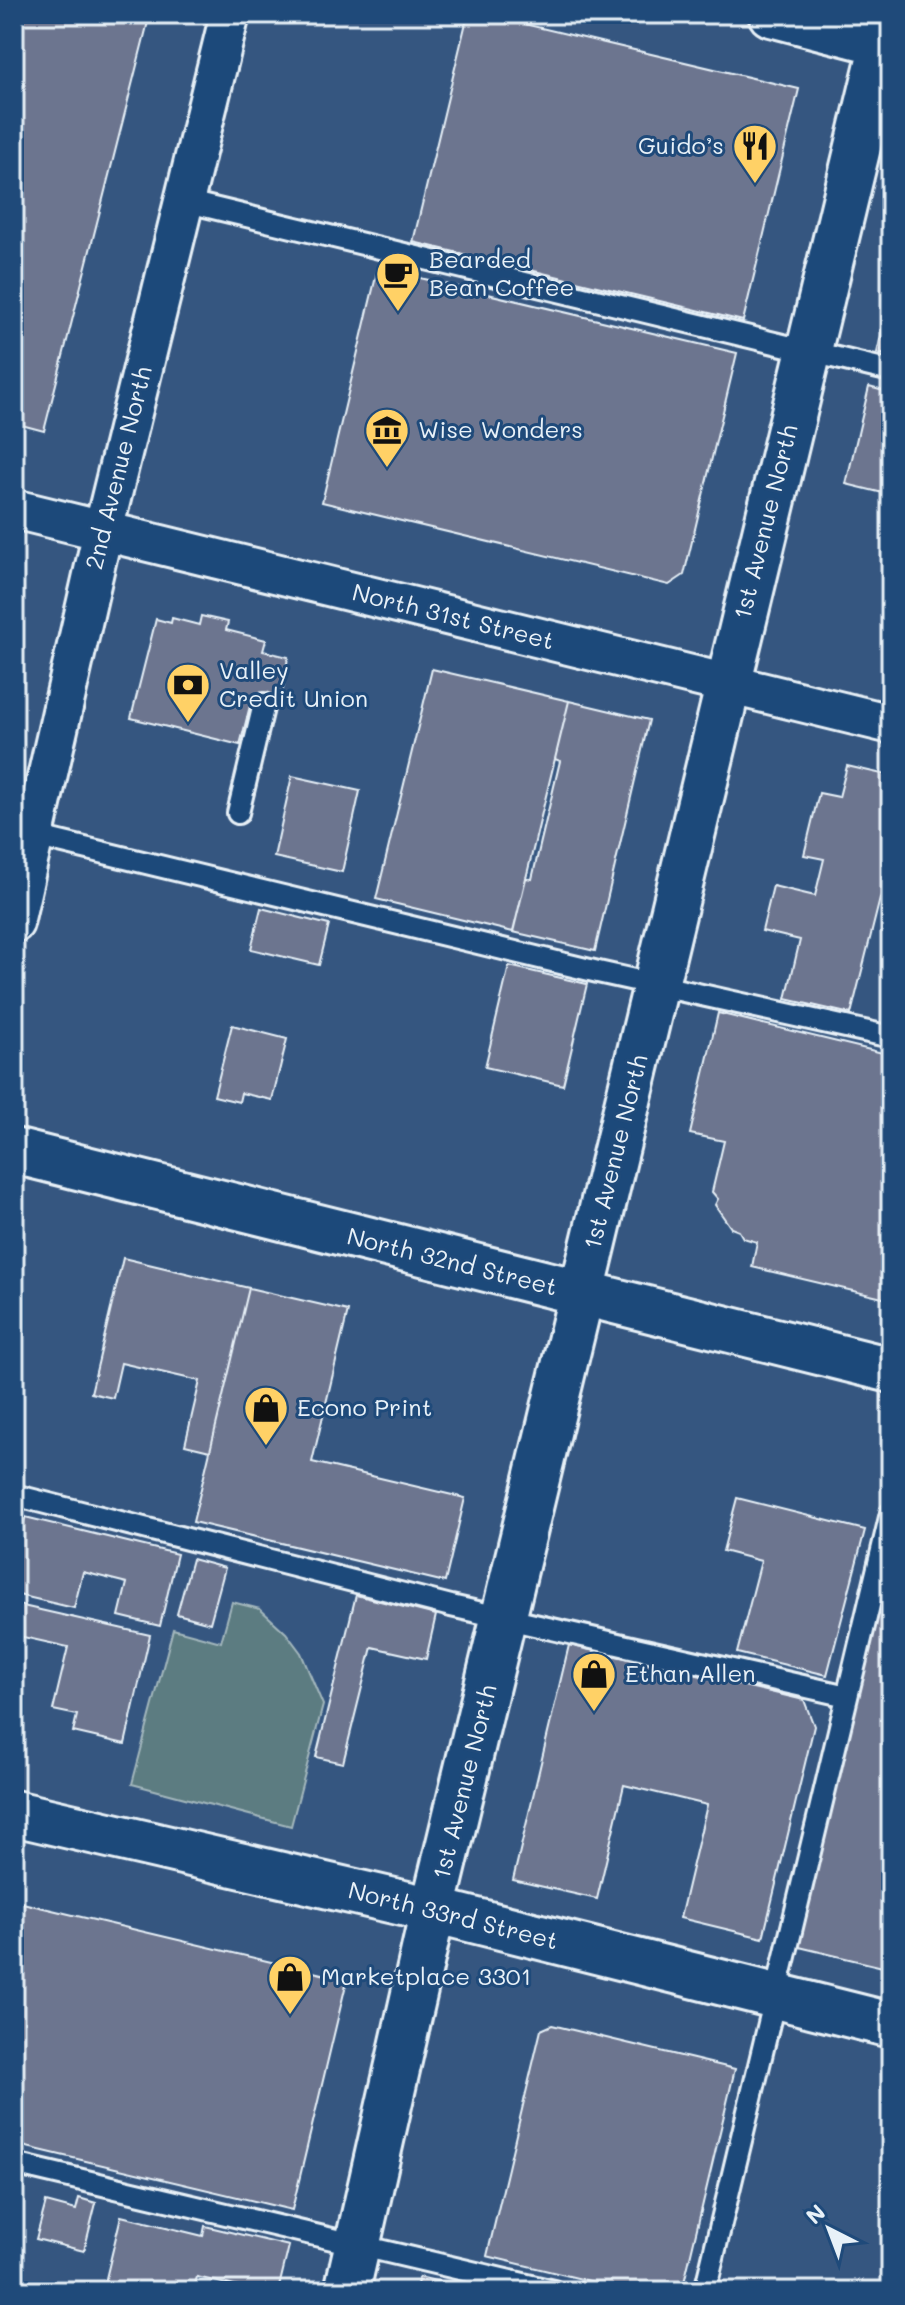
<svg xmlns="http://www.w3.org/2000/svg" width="905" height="2305" viewBox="0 0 905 2305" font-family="Mali,sans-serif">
	<rect width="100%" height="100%" fill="#1f4a7a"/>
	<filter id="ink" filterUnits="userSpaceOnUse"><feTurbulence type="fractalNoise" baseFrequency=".0125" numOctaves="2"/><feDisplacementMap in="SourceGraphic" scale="16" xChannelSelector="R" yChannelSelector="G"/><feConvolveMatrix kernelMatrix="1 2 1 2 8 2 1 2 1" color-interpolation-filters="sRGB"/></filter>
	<g filter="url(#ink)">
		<path fill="#365780" d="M14,14H891V2291H14Z"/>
		<path fill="#5c7c81" stroke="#a2b6bc" stroke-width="2" d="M232,1602L260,1609L286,1633L301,1653L323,1705L291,1826L132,1784L173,1629L221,1642Z"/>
		<path fill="#6c748f" stroke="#e8f1f8" stroke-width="2" d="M14,14H150L44,431L14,423Z
			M468,14H482L799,89L743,321L413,242Z
			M378,268L737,353L684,575L669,585L322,502Z
			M891,292V356L877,353Z
			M869,387L891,393V495L846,484Z
			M201,616L228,622L226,630L266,640L263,651L288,657L282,696L278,694L276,704L252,698L240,745L131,718L156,619L171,623L172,618L199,625Z
			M432,669L569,701L513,932L376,899Z
			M569,701L649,720L595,951L513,932L526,878L532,879L560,761L555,759Z
			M847,766L891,776V855L851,1014L786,999L800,940L762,931L773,886L815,896L824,859L804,855L819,793L839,797Z
			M292,776L360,791L342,872L274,857Z
			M261,908L329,925L319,965L251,949Z
			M509,966L587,984L563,1085L485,1067Z
			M718,1013L891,1055V1300L752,1267L757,1242L743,1238L739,1231L731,1228L715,1205L718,1199L712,1192L724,1141L690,1134Z
			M232,1025L287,1039L272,1100L241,1093L239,1102L214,1096Z
			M123,1258L249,1288L210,1451L185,1445L200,1381L121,1363L113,1398L91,1393Z
			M249,1288L348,1311L312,1462L465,1498L445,1582L193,1522Z
			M737,1498L865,1530L827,1675L737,1653L761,1561L723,1551Z
			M25,1517L177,1554L160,1626L119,1616L127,1583L83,1572L74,1608L14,1594V1563Z
			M192,1559L225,1568L210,1623L177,1614Z
			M356,1595L436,1615L426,1659L372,1647L343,1763L316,1757Z
			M14,1604L150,1635L125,1744L73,1732L77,1715L53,1710L68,1647L14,1635Z
			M875,1613L891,1617V1969L795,1946Z
			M569,1645L804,1700L814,1726L763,1938L680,1918L707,1805L624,1785L597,1899L513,1880Z
			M14,1901L347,1980L292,2210L14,2144Z
			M552,2025L735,2069L682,2291H631L487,2256L541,2030Z
			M79,2198L96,2203L84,2251L36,2239L46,2202L76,2210Z
			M121,2216L203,2236L205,2226L289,2246L278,2291H256L197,2277L193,2291H103Z
			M419,2277L478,2291H415Z"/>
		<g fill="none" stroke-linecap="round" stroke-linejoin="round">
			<g stroke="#e8f1f8" stroke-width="26">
				<path id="lane" d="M184,201L891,371
					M238,813L264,704
					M14,831L598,972L891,1037
					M14,1495L451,1606L847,1696
					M14,2164L553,2291
					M705,2291L891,1513"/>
			</g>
			<g stroke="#e8f1f8" stroke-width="44">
				<path id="street" d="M14,509L891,724
					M14,923L103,531L230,14"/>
			</g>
			<g stroke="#e8f1f8" stroke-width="50">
				<path id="secondary" d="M771,14L891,45
					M14,1151L891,1370
					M14,1813L433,1910L891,2025
					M347,2291L433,1910L890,14"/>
			</g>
			<use href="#lane" stroke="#1f4a7a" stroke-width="20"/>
			<use href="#street" stroke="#1f4a7a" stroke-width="38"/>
			<use href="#secondary" stroke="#1f4a7a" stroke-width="44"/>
		</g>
	</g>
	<defs>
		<g id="restaurant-pin" transform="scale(2.3)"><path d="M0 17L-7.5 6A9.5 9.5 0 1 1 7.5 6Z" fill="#ffd166" stroke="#1f4a7a"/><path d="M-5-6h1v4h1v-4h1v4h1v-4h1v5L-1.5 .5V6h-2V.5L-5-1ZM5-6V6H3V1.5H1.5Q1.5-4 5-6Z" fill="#111"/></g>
		<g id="cafe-pin" transform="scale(2.3)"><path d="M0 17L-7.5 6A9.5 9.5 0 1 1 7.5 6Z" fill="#ffd166" stroke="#1f4a7a"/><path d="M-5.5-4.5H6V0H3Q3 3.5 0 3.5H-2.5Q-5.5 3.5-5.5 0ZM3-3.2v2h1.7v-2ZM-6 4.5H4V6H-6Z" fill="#111"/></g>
		<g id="museum-pin" transform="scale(2.3)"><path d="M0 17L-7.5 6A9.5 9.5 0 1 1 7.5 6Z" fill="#ffd166" stroke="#1f4a7a"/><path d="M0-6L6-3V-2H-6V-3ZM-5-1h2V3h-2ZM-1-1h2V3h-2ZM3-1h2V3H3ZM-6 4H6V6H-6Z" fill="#111"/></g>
		<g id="bank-pin" transform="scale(2.3)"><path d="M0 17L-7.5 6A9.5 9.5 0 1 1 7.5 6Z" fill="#ffd166" stroke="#1f4a7a"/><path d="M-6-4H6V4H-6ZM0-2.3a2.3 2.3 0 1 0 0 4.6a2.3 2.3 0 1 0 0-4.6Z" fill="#111"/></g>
		<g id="shop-pin" transform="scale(2.3)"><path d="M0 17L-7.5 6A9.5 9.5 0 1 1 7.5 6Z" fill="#ffd166" stroke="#1f4a7a"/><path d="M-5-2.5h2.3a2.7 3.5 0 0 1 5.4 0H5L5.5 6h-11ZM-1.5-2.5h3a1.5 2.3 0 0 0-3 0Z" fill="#111"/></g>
	</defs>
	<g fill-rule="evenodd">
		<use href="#restaurant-pin" x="755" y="146"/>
		<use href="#cafe-pin" x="398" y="274"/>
		<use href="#museum-pin" x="387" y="430"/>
		<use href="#bank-pin" x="188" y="685"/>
		<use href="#shop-pin" x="266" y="1408"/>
		<use href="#shop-pin" x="594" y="1674"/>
		<use href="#shop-pin" x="290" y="1977"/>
	</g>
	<g text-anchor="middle" stroke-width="6" stroke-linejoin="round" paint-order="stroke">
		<g font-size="24" fill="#e8f1f8" stroke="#1f4a7a" text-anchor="start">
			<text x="724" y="154" text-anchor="end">Guido’s</text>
			<text x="429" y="268">Bearded<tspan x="429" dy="28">Bean Coffee</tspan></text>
			<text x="418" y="438">Wise Wonders</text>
			<text x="219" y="679">Valley<tspan x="219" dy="28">Credit Union</tspan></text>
			<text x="297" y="1416">Econo Print</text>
			<text x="625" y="1682">Ethan Allen</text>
			<text x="321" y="1985">Marketplace 3301</text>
		</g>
		<g font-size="24" fill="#e8f1f8" stroke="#1f4a7a">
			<text transform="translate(119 468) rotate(-76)" y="8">2nd Avenue North</text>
			<text transform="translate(766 522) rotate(-76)" y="8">1st Avenue North</text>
			<text transform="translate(453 617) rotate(14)" y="8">North 31st Street</text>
			<text transform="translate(616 1152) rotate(-76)" y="8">1st Avenue North</text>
			<text transform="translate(452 1262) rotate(14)" y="8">North 32nd Street</text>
			<text transform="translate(465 1782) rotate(-76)" y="8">1st Avenue North</text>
			<text transform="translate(453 1916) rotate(14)" y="8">North 33rd Street</text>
		</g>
	</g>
	<rect width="905" height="2305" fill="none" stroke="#1f4a7a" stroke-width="48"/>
	<rect x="24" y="24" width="857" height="2257" fill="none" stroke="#e8f1f8" stroke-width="3" filter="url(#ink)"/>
	<g transform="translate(829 2229) rotate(318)" stroke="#1f4a7a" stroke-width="6" paint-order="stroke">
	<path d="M0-6L14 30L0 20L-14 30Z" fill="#e8f1f8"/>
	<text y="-12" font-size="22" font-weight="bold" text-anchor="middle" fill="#e8f1f8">N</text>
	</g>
</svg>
